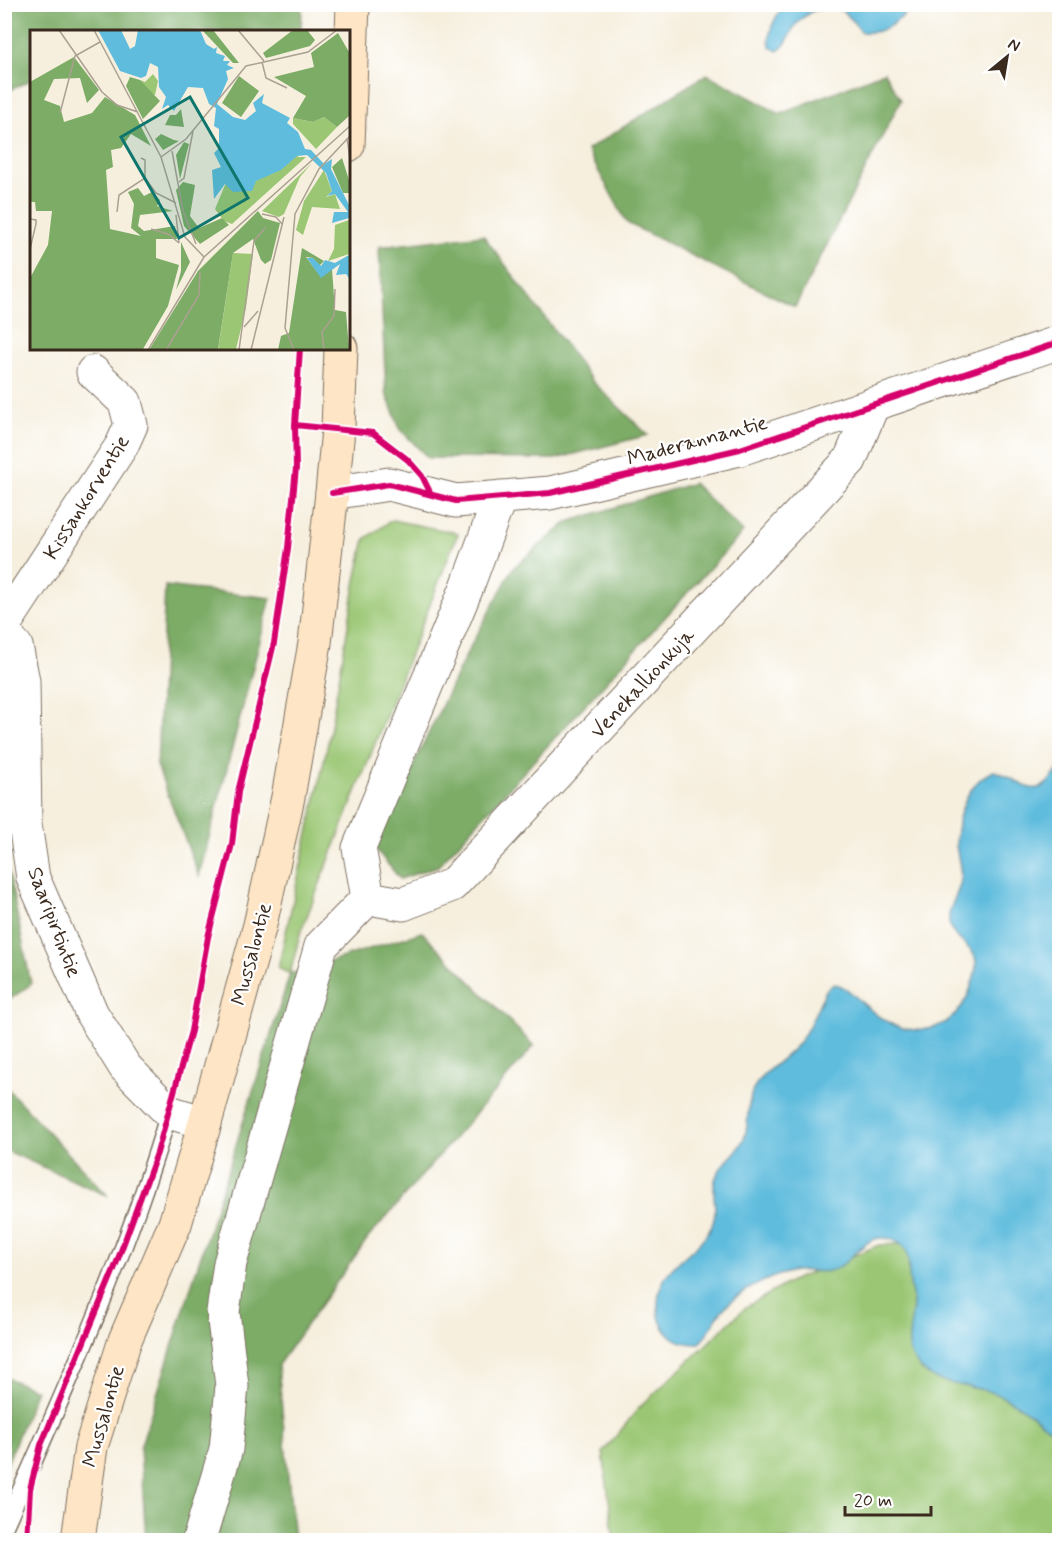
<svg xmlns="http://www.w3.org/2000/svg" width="1064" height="1545" viewBox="0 0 1064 1545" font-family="Mynerve,sans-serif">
	<rect width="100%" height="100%" fill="#fff"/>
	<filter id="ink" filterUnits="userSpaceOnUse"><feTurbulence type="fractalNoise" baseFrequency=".0167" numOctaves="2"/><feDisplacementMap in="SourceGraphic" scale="12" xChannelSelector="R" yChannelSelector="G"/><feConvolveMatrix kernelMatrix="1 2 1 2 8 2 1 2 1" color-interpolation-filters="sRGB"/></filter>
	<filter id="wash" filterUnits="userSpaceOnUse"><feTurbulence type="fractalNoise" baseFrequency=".008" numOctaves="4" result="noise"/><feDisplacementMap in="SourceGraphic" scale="24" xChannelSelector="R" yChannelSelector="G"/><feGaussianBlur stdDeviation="1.35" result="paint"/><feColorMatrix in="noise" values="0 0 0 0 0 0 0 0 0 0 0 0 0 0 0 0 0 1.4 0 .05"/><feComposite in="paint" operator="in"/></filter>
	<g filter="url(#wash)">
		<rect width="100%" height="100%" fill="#f6efde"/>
		<path fill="#9bc774" stroke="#6b7849" stroke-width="1.5" d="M392,520L458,533L300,934L290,974L278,968L328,743L356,580L365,539Z
			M952,1242L1059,1401V1540H614L603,1452L639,1408L746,1307L793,1280L879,1245Z"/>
		<path fill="#7cac66" stroke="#5c6b42" stroke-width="1.5" d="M4,5H302L301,31L32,32L31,80L5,92Z
			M884,72L901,100L795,307L627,223L587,150L707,74L780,114Z
			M483,235L593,382L648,435L555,459L428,458L400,429L386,393L379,247Z
			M693,483L743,532L438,866L400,879L374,847L468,651L513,568L568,522Z
			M165,586L271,598L199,876L157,766Z
			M5,854L31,984L5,1003H4Z
			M422,932L534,1046L368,1238L278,1365L294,1540H146L140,1448L290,974Z
			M5,1086L108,1196L5,1150Z
			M5,1377L36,1390L5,1469Z"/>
		<path fill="#5fbcdd" stroke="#4d737e" stroke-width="1.5" d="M783,5V4L914,5C899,20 885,35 862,32C855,26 850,15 842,11C826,0 802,14 793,29C788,38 786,47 777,51L770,46C767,30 776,18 783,5Z
			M1059,768V1436C1040,1422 1022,1405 999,1395C974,1383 939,1389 919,1367C914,1361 910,1354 909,1346C908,1331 913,1316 913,1301C912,1292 909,1283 909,1274C908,1266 910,1258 906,1251C902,1241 885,1236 875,1239C860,1244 852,1259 839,1267C824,1277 806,1267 790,1272C766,1278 735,1293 720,1313C712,1323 709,1334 700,1343C689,1345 678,1342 670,1335C662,1328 658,1317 658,1306C657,1263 697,1257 712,1225C719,1210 711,1196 715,1180C719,1165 734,1157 741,1144C751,1128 745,1107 753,1090C763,1069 786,1060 800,1041C812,1025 817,1006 827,989L834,984C844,985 850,992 857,998C873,1013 892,1030 916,1030C949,1030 967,1007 974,977C976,970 978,962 974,955C967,942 952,939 949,923C947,908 957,898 960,884C963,871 957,857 956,844C956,817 967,781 994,771C1022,778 1035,808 1059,768Z"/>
	</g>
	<g filter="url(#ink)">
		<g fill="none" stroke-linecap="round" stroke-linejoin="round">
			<g stroke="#7c6f61" stroke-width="19">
				<path id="lane" d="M4,1528C64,1393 128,1253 169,1112"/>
			</g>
			<g stroke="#7c6f61" stroke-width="35">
				<path id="street" d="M332,493L389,484L456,501L550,493L740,449L1060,342
					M4,625L122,445L131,425L125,402L93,372
					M4,634L16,646L23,681L25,824L33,878L92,1014L125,1067L169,1112L205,1123
					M368,898L403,904L452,885L850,460L873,404
					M368,898L359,848L467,587L500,497
					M199,1540L226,1449L232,1386L223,1312L230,1263L321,946L368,898"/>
			</g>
			<g stroke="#7c6f61" stroke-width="35">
				<path id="secondary" d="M348,145L353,4
					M78,1540L91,1447L125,1340L175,1224L205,1123L260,925L288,797L315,643L332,493L338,429L341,348"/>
			</g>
			<use href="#lane" stroke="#fff" stroke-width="16"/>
			<use href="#street" stroke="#fff" stroke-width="33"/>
			<use href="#secondary" stroke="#fde5c5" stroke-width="33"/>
			<g stroke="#fff" stroke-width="10">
				<path id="cycleway" d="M295,425L373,433L408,460L422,476L431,494
					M332,493L389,484L456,501L550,493L740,449L1060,342
					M27,1540L30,1489L41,1445L115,1267L157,1153L191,1031L208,937L232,844L238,792L274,643L288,548L296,468L295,425L300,348"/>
			</g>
			<use href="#cycleway" stroke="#d6006c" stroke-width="6"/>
		</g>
	</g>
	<g text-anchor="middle" stroke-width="4.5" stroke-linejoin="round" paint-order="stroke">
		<g font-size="21" fill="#3b2a1e" stroke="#fff">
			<text transform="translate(697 440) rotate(-15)" y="7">Maderannantie</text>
			<text transform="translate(86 497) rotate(-58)" y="7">Kissankorventie</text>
			<text transform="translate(642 683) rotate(-47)" y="7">Venekallionkuja</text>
			<text transform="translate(55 922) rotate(69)" y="7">Saaripirtintie</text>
			<text transform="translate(251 954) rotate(-75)" y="7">Mussalontie</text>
			<text transform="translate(103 1416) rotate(-74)" y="7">Mussalontie</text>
		</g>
	</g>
	<g transform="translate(30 30)">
		<rect width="320" height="320" fill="#f6efde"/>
		<path d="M123,44L128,51L125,65L115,60L110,50L115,52ZM294,87L307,97L286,119L263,94V88L283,92ZM268,124V127H276L202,194L194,191L185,179L195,155L200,152L216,157ZM282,133L270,147L254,184L249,187L232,181ZM294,140L302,161L296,167L305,164L310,179L282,177L273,205L266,200L274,171ZM319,190V224L298,231L304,219L305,195ZM203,223L223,224L216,278L206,319L188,320Z" fill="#9bc774"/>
		<path d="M172,0H183L209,33H203ZM263,0H277L285,10L280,16L236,28L233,23ZM308,3L319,22V86L307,97L294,87L283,92L263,88L276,66L244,47L284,37L281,23ZM44,27L69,60L57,73L50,48L24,49L14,70L30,76L34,92L62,83L75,67L105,85L121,116L101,104L91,118L81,120L83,137L76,140L80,199L111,206L101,198L104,174L98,162L108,158L114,166L122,162L130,170L127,176L143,181L110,185L108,196L114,201L145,196L147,209H126V228L149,235L138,276L113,319H0V248L18,215L22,181H6L5,172H0V52ZM209,46L229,61L211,87L192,73ZM100,47L110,50L130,71L113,89L96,56ZM151,79L154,97L135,95L140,85H146ZM131,104L144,110L149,111L133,120L125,109ZM154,112L159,114L150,149L146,125ZM312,128L319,150V163H313L302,137ZM153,152L165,155L160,186L169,198L192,188L199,195L170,214L154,196L146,160ZM228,181L233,188L250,193L241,230L235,234L231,230L223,209L203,223L188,319L119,320L168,241ZM151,212L160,232L146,260L151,241ZM272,218L294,231L289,236L283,228L276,227L291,247L302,239L305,280L316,282L319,319L248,320L251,306L259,303Z" fill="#7cac66"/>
		<path d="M68,0H91L100,19L105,16L108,0H170L176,14L184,19L187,17L186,23L195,26L193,31H200L197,35L204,38L196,41L198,49L187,74L203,87L215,90L226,81L223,73L234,64L232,73L260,88L257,93L268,102L275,119L281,120L294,134L302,129L301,139L319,175V188L302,193L304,182H318L305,164L297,166L302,161L296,143L277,125L267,126L251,140L226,151L222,161L203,162L195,154L184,169L182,140L191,137L184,123L189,118V99L184,96L186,78L179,74L173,58L158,57L144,81L138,75L132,79L136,67L129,57L128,37L120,33L116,46L111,48L90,41ZM319,225V248L316,244L306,245L310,234L291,248L277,228H283L291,236L295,230L305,233Z" fill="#5fbcdd"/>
		<path fill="none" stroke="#aba091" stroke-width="1.5" d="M29,0L72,62L87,75L108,82M64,0L131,127L155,207L174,227M208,0L234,31M232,32L236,48L257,58M30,83L45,26L70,12M317,108L320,129M142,121L153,181L166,214M131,127L156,109L216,36L278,22L307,0M111,128L115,130V148M149,152L154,148L163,101M87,182L89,165L115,148L126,163L146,173M232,184L246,187L252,194M146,185L149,213M0,189L6,190V194L0,219M121,199L138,204L149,213M214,297L228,281M118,320L174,227L320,96M136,320L169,265L170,242M209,320L224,211L235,198M221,320L254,187M264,320L255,298L265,184L289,139L320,106M294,320L292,302L304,286L305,259"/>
		<path fill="#0f766e" fill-opacity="0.15" stroke="#0f766e" stroke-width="3" d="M160,67L218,168L149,208L91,107Z"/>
		<rect width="320" height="320" fill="none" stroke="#3b2a1e" stroke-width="3"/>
	</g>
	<rect width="1064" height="1545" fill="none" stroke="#fff" stroke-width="24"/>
	<g transform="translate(1007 57) rotate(30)" stroke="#ffffff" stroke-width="4.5" paint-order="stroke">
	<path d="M0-4.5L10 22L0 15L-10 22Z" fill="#3b2a1e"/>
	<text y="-9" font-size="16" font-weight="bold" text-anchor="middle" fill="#3b2a1e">N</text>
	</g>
	<path d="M845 1506v9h86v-9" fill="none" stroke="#3b2a1e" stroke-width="3"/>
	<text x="854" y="1506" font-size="18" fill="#3b2a1e" stroke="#ffffff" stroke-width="4.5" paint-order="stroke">20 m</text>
</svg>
